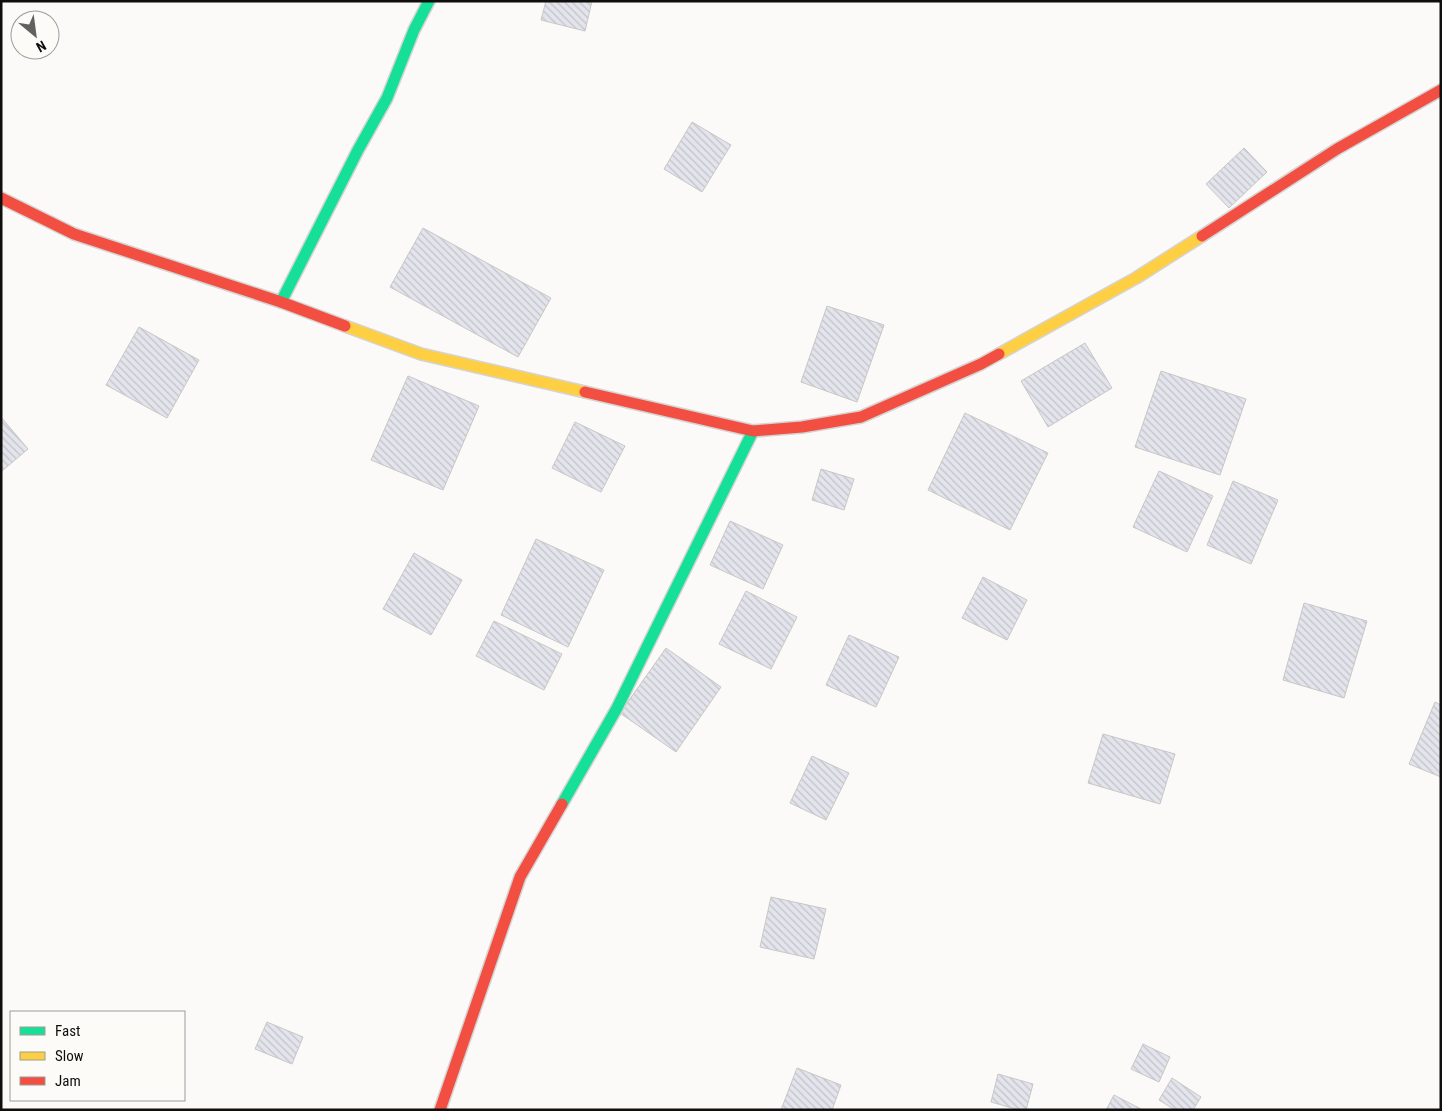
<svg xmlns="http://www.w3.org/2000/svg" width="1442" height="1111" viewBox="0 0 1442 1111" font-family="'Roboto Condensed',sans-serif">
	<defs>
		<pattern id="building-back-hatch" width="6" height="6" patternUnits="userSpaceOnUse" patternTransform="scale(1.25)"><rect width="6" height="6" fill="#e4e5ec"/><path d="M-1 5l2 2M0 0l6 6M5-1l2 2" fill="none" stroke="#c2c3c9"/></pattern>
	</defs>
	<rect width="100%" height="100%" fill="#fcfaf8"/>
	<path fill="url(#building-back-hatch)" stroke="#c8c7c6" d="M546,1H592L585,31L541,20Z
		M692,122L731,145L702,192L664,169Z
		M1244,148L1267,172L1229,208L1206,184Z
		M423,228L551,298L518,357L390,287Z
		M827,306L884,325L857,402L801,382Z
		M139,327L199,360L167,418L106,385Z
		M1085,343L1112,388L1048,427L1021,381Z
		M1161,371L1246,399L1220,475L1135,447Z
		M408,376L479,406L443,490L371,460Z
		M965,413L1048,453L1010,530L928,490Z
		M1,417L28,449L2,471L1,469Z
		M575,422L625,446L601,492L552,468Z
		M821,469L854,479L844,510L812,500Z
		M1159,471L1213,496L1187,552L1133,527Z
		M1233,481L1278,500L1251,564L1207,545Z
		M730,521L783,545L763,589L710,565Z
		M536,539L604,570L568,647L501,615Z
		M414,553L462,580L431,635L383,609Z
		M983,577L1027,600L1007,640L962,618Z
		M746,591L797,617L771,669L719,644Z
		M1304,603L1367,621L1344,698L1283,680Z
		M494,621L562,654L544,690L476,656Z
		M849,635L899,657L876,707L826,685Z
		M666,648L721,687L676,752L620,713Z
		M1435,702L1441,705V777L1409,764Z
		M1103,734L1175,754L1160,804L1088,783Z
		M812,756L849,773L826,820L790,803Z
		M771,897L826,909L814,959L760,947Z
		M267,1022L303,1037L292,1064L255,1049Z
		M1143,1044L1170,1057L1159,1082L1131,1069Z
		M797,1068L841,1085L832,1110H781Z
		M998,1074L1033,1084L1026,1110H1019L991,1102Z
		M1172,1078L1201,1097L1193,1110H1175L1159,1100Z
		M1114,1095L1141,1109L1106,1110Z"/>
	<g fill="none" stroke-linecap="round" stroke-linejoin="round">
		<g stroke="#d4d4d2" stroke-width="14">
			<path id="fast" d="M281,302L358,150L387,98L414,30L429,1
				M562,804L617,708L753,431"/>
		</g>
		<g stroke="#d4d4d2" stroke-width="14">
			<path id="slow" d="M345,326L421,354L585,392
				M999,354L1136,278L1202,236"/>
		</g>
		<g stroke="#d4d4d2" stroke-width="14">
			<path id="jam" d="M1,198L74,234L281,302L345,326
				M1202,236L1337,149L1441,90
				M585,392L753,431L802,427L861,417L981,364L999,354
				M440,1110L520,877L562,804"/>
		</g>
		<use href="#fast" stroke="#16e098" stroke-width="11"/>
		<use href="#slow" stroke="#ffcf43" stroke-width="11"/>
		<use href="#jam" stroke="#f24e42" stroke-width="11"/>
	</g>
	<rect width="1442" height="1111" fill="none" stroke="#0f0e0d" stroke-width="5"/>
	<rect x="10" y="1011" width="175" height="90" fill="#fdfbf7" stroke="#9e9c99"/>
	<rect x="20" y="1027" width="25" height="8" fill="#16e098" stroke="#9e9c99"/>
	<text x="55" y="1036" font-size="15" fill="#0f0e0d">Fast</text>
	<rect x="20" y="1052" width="25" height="8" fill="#ffcf43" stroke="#9e9c99"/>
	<text x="55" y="1061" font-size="15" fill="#0f0e0d">Slow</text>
	<rect x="20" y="1077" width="25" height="8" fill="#f24e42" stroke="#9e9c99"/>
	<text x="55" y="1086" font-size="15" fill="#0f0e0d">Jam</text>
	<g transform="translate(35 35) rotate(151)"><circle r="24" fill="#fdfbf7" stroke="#9e9c99"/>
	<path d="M0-4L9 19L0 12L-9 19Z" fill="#62615f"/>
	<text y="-8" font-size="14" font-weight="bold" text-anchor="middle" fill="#0f0e0d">N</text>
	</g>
</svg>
